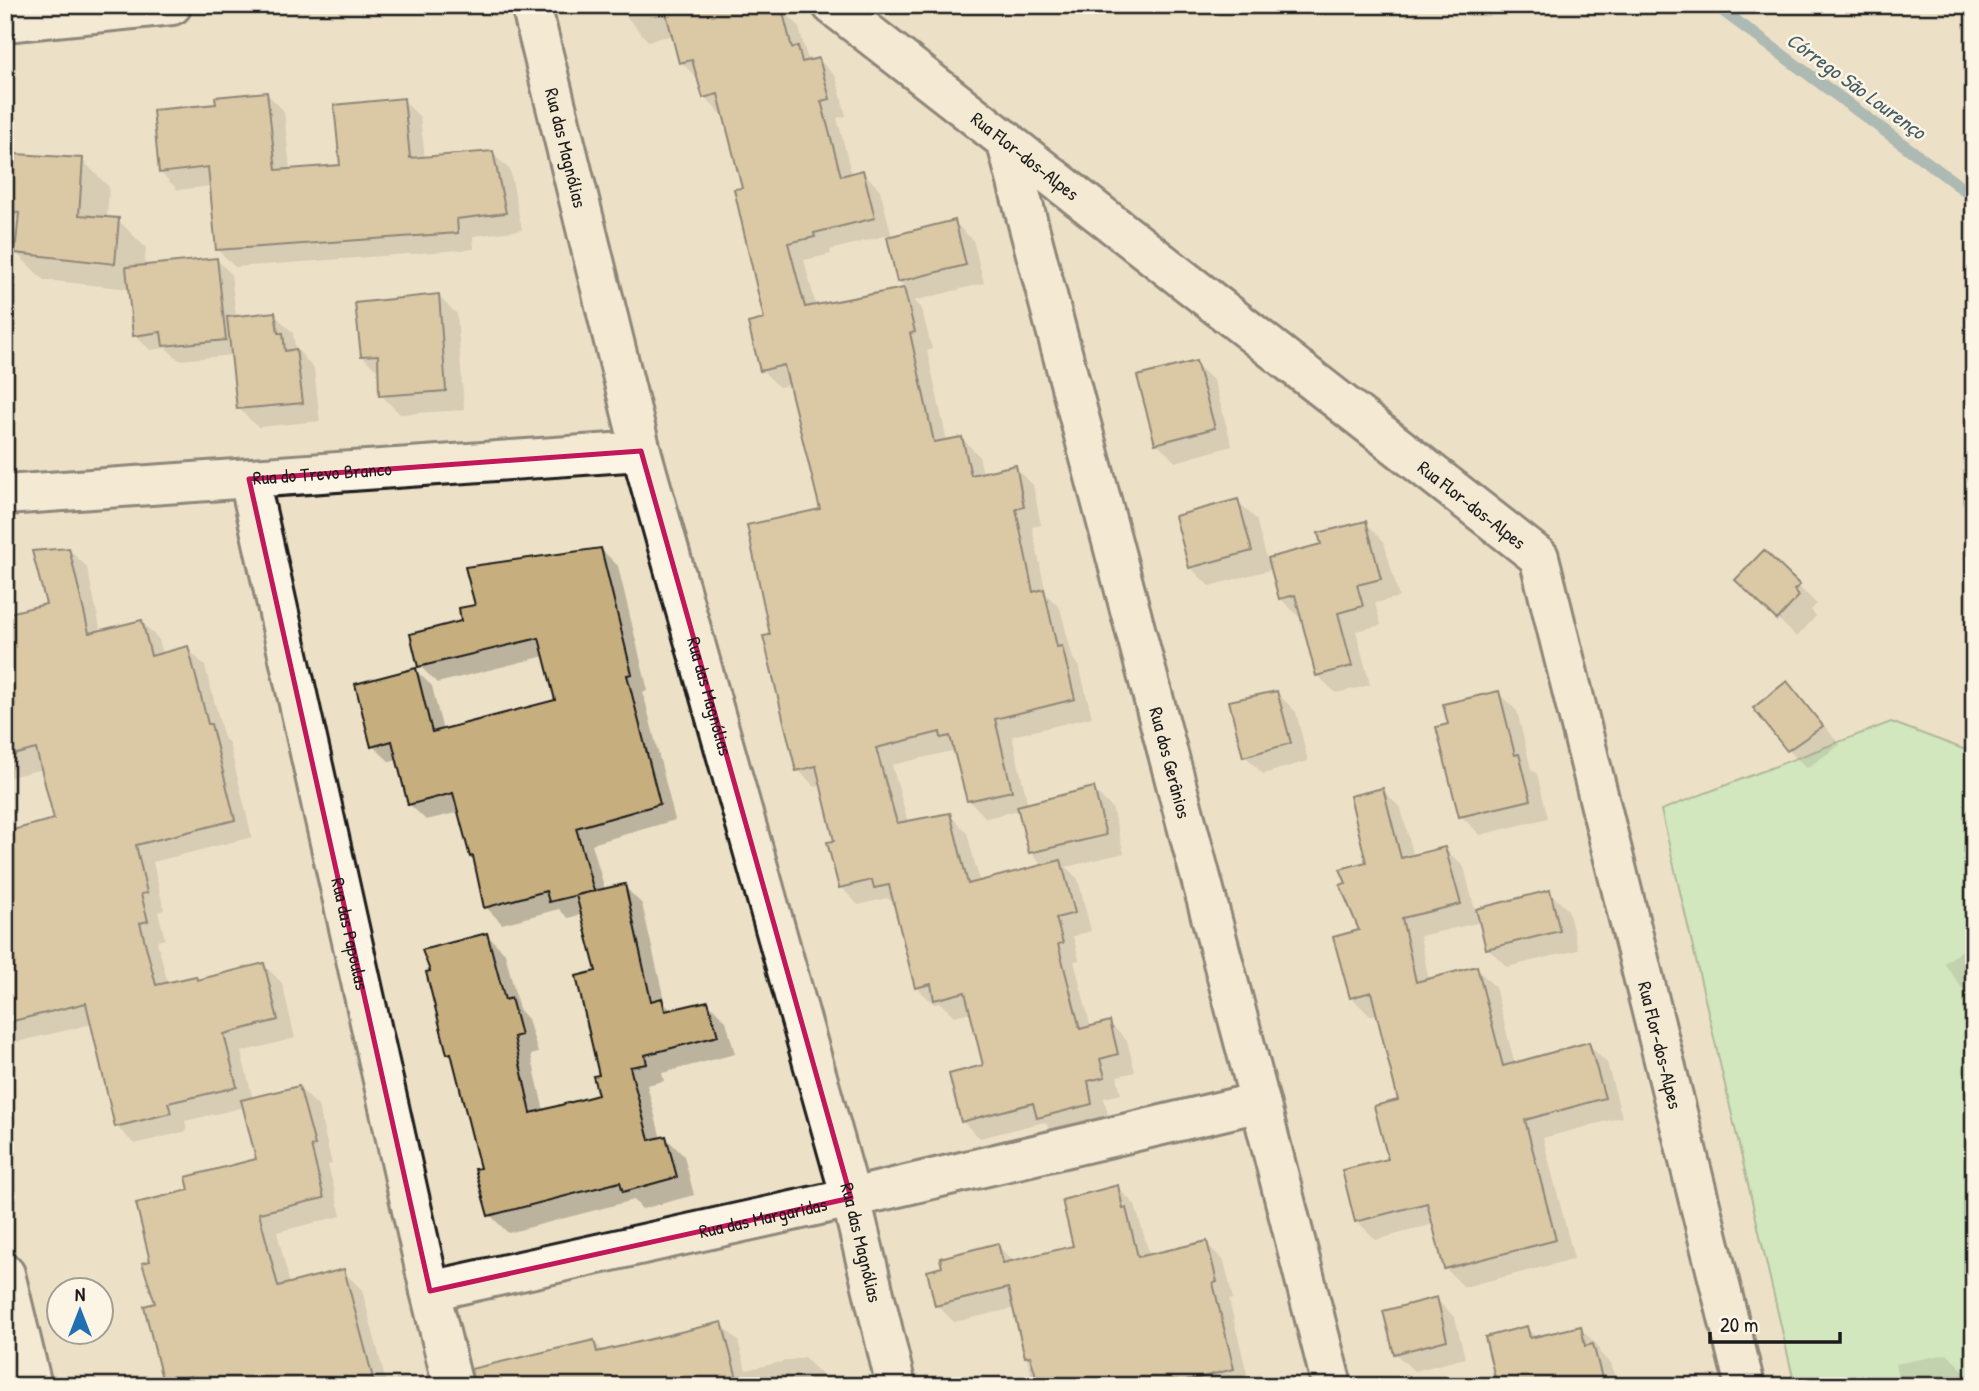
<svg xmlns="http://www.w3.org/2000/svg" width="1979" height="1391" viewBox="0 0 1979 1391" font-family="'Patrick Hand',sans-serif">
	<rect width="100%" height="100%" fill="#ece0c6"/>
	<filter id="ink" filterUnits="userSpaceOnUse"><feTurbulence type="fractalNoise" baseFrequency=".0143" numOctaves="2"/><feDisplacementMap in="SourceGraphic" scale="14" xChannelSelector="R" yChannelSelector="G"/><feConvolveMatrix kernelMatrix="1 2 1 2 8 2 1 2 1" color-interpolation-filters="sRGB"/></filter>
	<g filter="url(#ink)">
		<path fill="#b2efb4" stroke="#678668" stroke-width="2" d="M1891,722L1974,753V1386H1795L1661,810Z"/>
		<path fill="#0003" fill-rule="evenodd" d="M616,5L781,8L798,25L807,57L811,62L819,60L836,77L846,116L837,118L852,175L863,172L880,190L892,237L954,222L973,240L984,283L914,301L921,307L932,349L927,351L947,441L962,438L979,456L983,474L1015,467L1033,485L1041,525L1032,527L1046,594L1060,608L1073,659L1079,666L1092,717L1012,736L1028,805L1093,789L1112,808L1124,853L1066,867L1078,879L1091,931L1073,936L1079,960L1074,961L1091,1028L1110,1023L1127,1041L1135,1072L1117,1076L1121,1094L1104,1098L1109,1121L1056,1135L1044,1122L980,1138L962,1121L986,1066L972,1012L954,1016L940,1003L934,1004L916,987L896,904L887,898L858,905L841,887L836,842L822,786L815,787L798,770L772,636L822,510L791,384L779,387L762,370L766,321L744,189L724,114L722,115L704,97L698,79L681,62L673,35L648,41ZM888,235L899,281L907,289L816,306L804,260L831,254L830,250ZM956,750L969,800L986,818L1020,810L1030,852L1044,866L980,883L967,833L950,815L908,822L892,765Z
			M266,93L284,111L290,170L342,166L403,100L420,117L425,159L492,153L510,170L522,230L473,236L474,249L235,267L218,250L211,186L178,190L160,172L218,105Z
			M82,160L109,187L107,219L118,220L146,248L144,267L216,259L231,274L236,318L274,314L293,333L295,347L314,369L320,421L258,427L239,409L233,355L179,360L166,348L150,350L135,335L130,289L44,280L16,253L20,221L10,211Z
			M438,296L457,314L464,410L400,414L381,395L380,373L362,356Z
			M1195,363L1214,381L1232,446L1175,462L1157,443Z
			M1237,501L1256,519L1267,560L1323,545L1366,523L1384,542L1399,597L1375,603L1381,625L1356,631L1370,685L1336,693L1317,675L1302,616L1299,617L1280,598L1273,569L1209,586L1190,567Z
			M69,549L87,567L101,632L142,622L159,640L163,654L187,648L205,666L224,738L229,743L252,837L153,862L164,910L158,912L165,939L157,941L168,984L196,978L199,981L264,965L282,983L295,1038L241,1052L253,1099L299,1088L318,1106L332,1164L328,1165L341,1216L277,1232L290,1285L343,1271L362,1290L387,1386H166L146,1307L157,1305L152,1263L191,1191L259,1161L245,1107L185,1121L187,1131L134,1144L116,1126L92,1024L17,1042L5,1030V833L56,820L43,769L5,778V633L48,606Z
			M601,549L618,566L648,691L643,692L675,820L592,844L605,890L624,886L642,904L665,1004L672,1011L708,1003L726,1021L735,1054L662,1073L664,1081L647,1085L661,1139L666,1138L684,1156L694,1195L642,1209L634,1200L508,1233L490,1215L482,1169L454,1058L449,1053L487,935L505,953L519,1009L528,1019L538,1053L531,1055L544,1111L600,1096L598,972L583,914L568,918L559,909L502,924L486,907L476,861L471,857L460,812L426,820L409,804L398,760L390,762L373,746L415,670L432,686L443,731L557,702L545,656L437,683L420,666L477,606Z
			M1764,553L1817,604L1811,610L1816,616L1797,637L1756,598Z
			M1787,684L1805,702L1840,745L1807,768L1788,750Z
			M1277,693L1296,712L1308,761L1263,774L1245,756Z
			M1498,693L1517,711L1531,769L1537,774L1548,818L1480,835L1461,816L1450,726Z
			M1383,790L1401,809L1414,857L1445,849L1464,867L1475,911L1549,892L1568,910L1578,950L1507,967L1488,948L1481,922L1420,936L1429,980L1476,968L1495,987L1515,1065L1588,1044L1607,1063L1622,1117L1543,1138L1574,1259L1464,1287L1445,1268L1434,1224L1376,1240L1357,1221L1390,1160L1400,1101L1378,1013L1370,1016L1351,997L1362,931L1368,863Z
			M1974,942V1005L1944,963Z
			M1117,1187L1135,1205L1150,1256L1206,1243L1224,1261L1233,1299L1229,1300L1250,1386H1034L1015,1308L954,1322L937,1305L945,1268L997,1245L1014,1262L1075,1248Z
			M1436,1299L1455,1318L1465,1358L1414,1371L1395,1353Z
			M721,1324L738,1341L746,1370L804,1357L821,1374L824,1386H528L594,1342L604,1352Z
			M1527,1328L1537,1338L1580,1328L1598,1346L1600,1353L1611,1364L1617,1386H1499Z
			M1947,1354L1966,1373L1968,1386H1900L1895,1364Z"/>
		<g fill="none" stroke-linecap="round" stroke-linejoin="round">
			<path stroke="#618a9b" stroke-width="12" d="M1715,5L1974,197"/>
		</g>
		<path fill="#c6ae7e" stroke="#1c1c1c" stroke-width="2" d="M664,5H781L792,48L798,46L802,62L819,58L830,99L821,101L841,176L863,170L875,218L814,233L815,237L788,243L805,307L904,288L915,332L910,333L934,442L962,437L971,475L1016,465L1024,507L1016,509L1033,592L1044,589L1057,647L1062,646L1075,699L995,719L1012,791L967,801L950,736L941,738L940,732L876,748L897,823L950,813L968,884L1061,860L1075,913L1056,918L1063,943L1058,944L1080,1029L1110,1021L1118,1054L1100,1059L1105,1077L1088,1081L1092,1104L1037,1118L1033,1103L961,1122L949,1074L983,1065L965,992L934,1000L931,984L915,988L889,885L874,888L872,880L839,888L827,842L834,841L816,766L796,771L763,636L770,635L747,525L820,509L784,365L760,371L748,323L764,319L734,189L742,188L718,94L703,98L692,60L679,63Z
			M267,92L276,170L340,165L334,105L404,98L410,158L493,151L506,213L457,219L458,233L216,250L208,167L159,173L153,110L216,104L215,97Z
			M15,154L83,158L79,215L119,218L115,264L15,253L19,213L8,212Z
			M955,220L966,265L897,282L887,237Z
			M217,258L226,340L163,346L161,332L133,336L126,267Z
			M439,294L446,391L379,396L378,355L361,356L355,303Z
			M275,312L278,333H283L285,351L296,349L303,403L237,409L227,317Z
			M1196,361L1215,428L1155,444L1137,376Z
			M1238,499L1252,551L1189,568L1175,516Z
			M1366,521L1381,579L1357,585L1363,606L1338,613L1352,666L1316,676L1295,595L1279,599L1268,558L1321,544L1318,533Z
			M69,548L89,633L142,620L151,656L188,646L208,724H211L235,820L136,845L147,893L141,894L148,921L140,923L156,985L196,976L197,980L264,963L278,1020L224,1034L237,1087L168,1103L171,1113L115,1127L86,1003L5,1023V832L54,819L36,749L5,757V614L46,604L32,551Z
			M601,548L632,674L627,675L660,804L576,828L594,891L549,902L546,891L484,908L473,856L470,857L453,793L408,805L392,741L371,747L355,684L416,668L432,732L555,700L539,638L418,667L410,634L461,621L459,608L475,605L465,567Z
			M1764,550L1800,585L1794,590L1799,596L1777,620L1735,580Z
			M1787,681L1823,726L1787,751L1753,708Z
			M1277,691L1291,743L1243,757L1229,701Z
			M1499,691L1515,755L1519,754L1531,800L1459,817L1436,727L1448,724L1443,704Z
			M1094,787L1106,835L1029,853L1017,806Z
			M1383,788L1401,858L1445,847L1461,904L1402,918L1416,982L1477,966L1503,1066L1589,1042L1605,1098L1525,1120L1556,1240L1444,1269L1427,1203L1355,1222L1342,1170L1388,1159L1374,1106L1398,1100L1371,992L1350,998L1333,937L1359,930L1340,885L1346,883L1340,869L1366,862L1350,796Z
			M625,884L651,1001L662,998L665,1011L708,1001L718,1036L645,1055L647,1064L630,1067L649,1140L666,1136L677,1177L623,1192L620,1182L488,1216L475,1169L480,1168L451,1053L447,1054L426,972L430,971L422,950L487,933L505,1000L511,998L521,1035L514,1037L531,1113L598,1095L593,1076L599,1075L576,976L596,971L576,895Z
			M1550,890L1560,931L1486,949L1476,909Z
			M299,1086L315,1145L311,1146L324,1198L259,1213L278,1286L344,1269L375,1386H193L191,1376L163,1383L144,1306L155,1303L142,1263L150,1261L136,1203L189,1190L186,1177L256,1159L241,1100Z
			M1118,1185L1123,1209L1126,1208L1138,1257L1207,1241L1217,1282L1213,1283L1234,1369L1166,1386H1039L1030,1356L1025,1357L1008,1288L935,1306L927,1271L942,1267L940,1258L998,1243L1003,1263L1073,1246L1062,1200Z
			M1437,1297L1447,1340L1394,1354L1383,1311Z
			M722,1322L739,1386H474L471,1369L594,1340L597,1352Z
			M1527,1326L1530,1338L1581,1326L1585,1346L1593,1344L1604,1386H1497L1485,1337Z"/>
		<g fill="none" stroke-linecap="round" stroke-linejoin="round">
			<g stroke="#1c1c1c" stroke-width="44">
				<g id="minor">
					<path id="s1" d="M531,5L641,451L851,1198L896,1386"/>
					<path id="s2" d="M832,5L1539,557L1745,1386"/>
					<path d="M5,22L172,5"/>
					<path id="s3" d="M1006,140L1260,1102L1332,1386"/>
					<path id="s4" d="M249,479L430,1291L453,1386"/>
					<path id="s5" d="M5,495L641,451"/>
					<path d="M5,1274L32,1386"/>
					<path id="s6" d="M430,1291L851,1198L1260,1102"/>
				</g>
			</g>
			<use href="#minor" stroke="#fcf5e5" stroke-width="38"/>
		</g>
	</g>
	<path d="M0 0H1979V1391H0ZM641,451L851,1198L430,1291L249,479Z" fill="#ece0c6" fill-opacity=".55" fill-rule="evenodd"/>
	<path fill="none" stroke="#c2185b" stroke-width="5" stroke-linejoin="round" d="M641,451L851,1198L430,1291L249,479Z"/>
	<g text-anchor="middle" stroke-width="5" stroke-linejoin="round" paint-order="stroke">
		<g font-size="19" fill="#1c1c1c" stroke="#fcf5e5">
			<text dy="7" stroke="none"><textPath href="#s1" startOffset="147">Rua das Magnólias</textPath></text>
			<text dy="7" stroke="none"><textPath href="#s2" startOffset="245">Rua Flor-dos-Alpes</textPath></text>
			<text dy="7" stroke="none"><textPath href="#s5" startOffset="318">Rua do Trevo Branco</textPath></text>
			<text dy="7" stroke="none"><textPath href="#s2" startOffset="812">Rua Flor-dos-Alpes</textPath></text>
			<text dy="7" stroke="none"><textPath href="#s1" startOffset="714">Rua das Magnólias</textPath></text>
			<text dy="7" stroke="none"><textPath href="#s3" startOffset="644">Rua dos Gerânios</textPath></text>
			<text dy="7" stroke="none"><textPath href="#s4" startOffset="466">Rua das Papoulas</textPath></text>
			<text dy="7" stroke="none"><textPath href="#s2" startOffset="1400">Rua Flor-dos-Alpes</textPath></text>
			<text dy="7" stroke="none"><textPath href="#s6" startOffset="341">Rua das Margaridas</textPath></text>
			<text dy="7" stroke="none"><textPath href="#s1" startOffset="1281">Rua das Magnólias</textPath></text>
		</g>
		<g font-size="21" font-style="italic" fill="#445c66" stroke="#fcf5e5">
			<text transform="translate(1856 86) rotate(36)" y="7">Córrego São Lourenço</text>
		</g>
	</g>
	<rect width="1979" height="1391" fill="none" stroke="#fcf5e5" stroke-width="28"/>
	<rect x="14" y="14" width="1951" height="1363" fill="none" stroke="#1c1c1c" stroke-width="2.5" filter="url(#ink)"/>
	<g transform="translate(80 1311)"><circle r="33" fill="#fcf5e5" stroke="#a29e95" stroke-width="2"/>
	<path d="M0-5L12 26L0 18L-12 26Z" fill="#1f6fb2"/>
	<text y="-10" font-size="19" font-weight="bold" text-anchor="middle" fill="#1c1c1c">N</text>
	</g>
	<path d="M1710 1332v10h130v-10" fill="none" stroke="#1c1c1c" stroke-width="3.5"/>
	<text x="1720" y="1332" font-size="21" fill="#1c1c1c" stroke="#fcf5e5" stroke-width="5" paint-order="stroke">20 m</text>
</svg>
